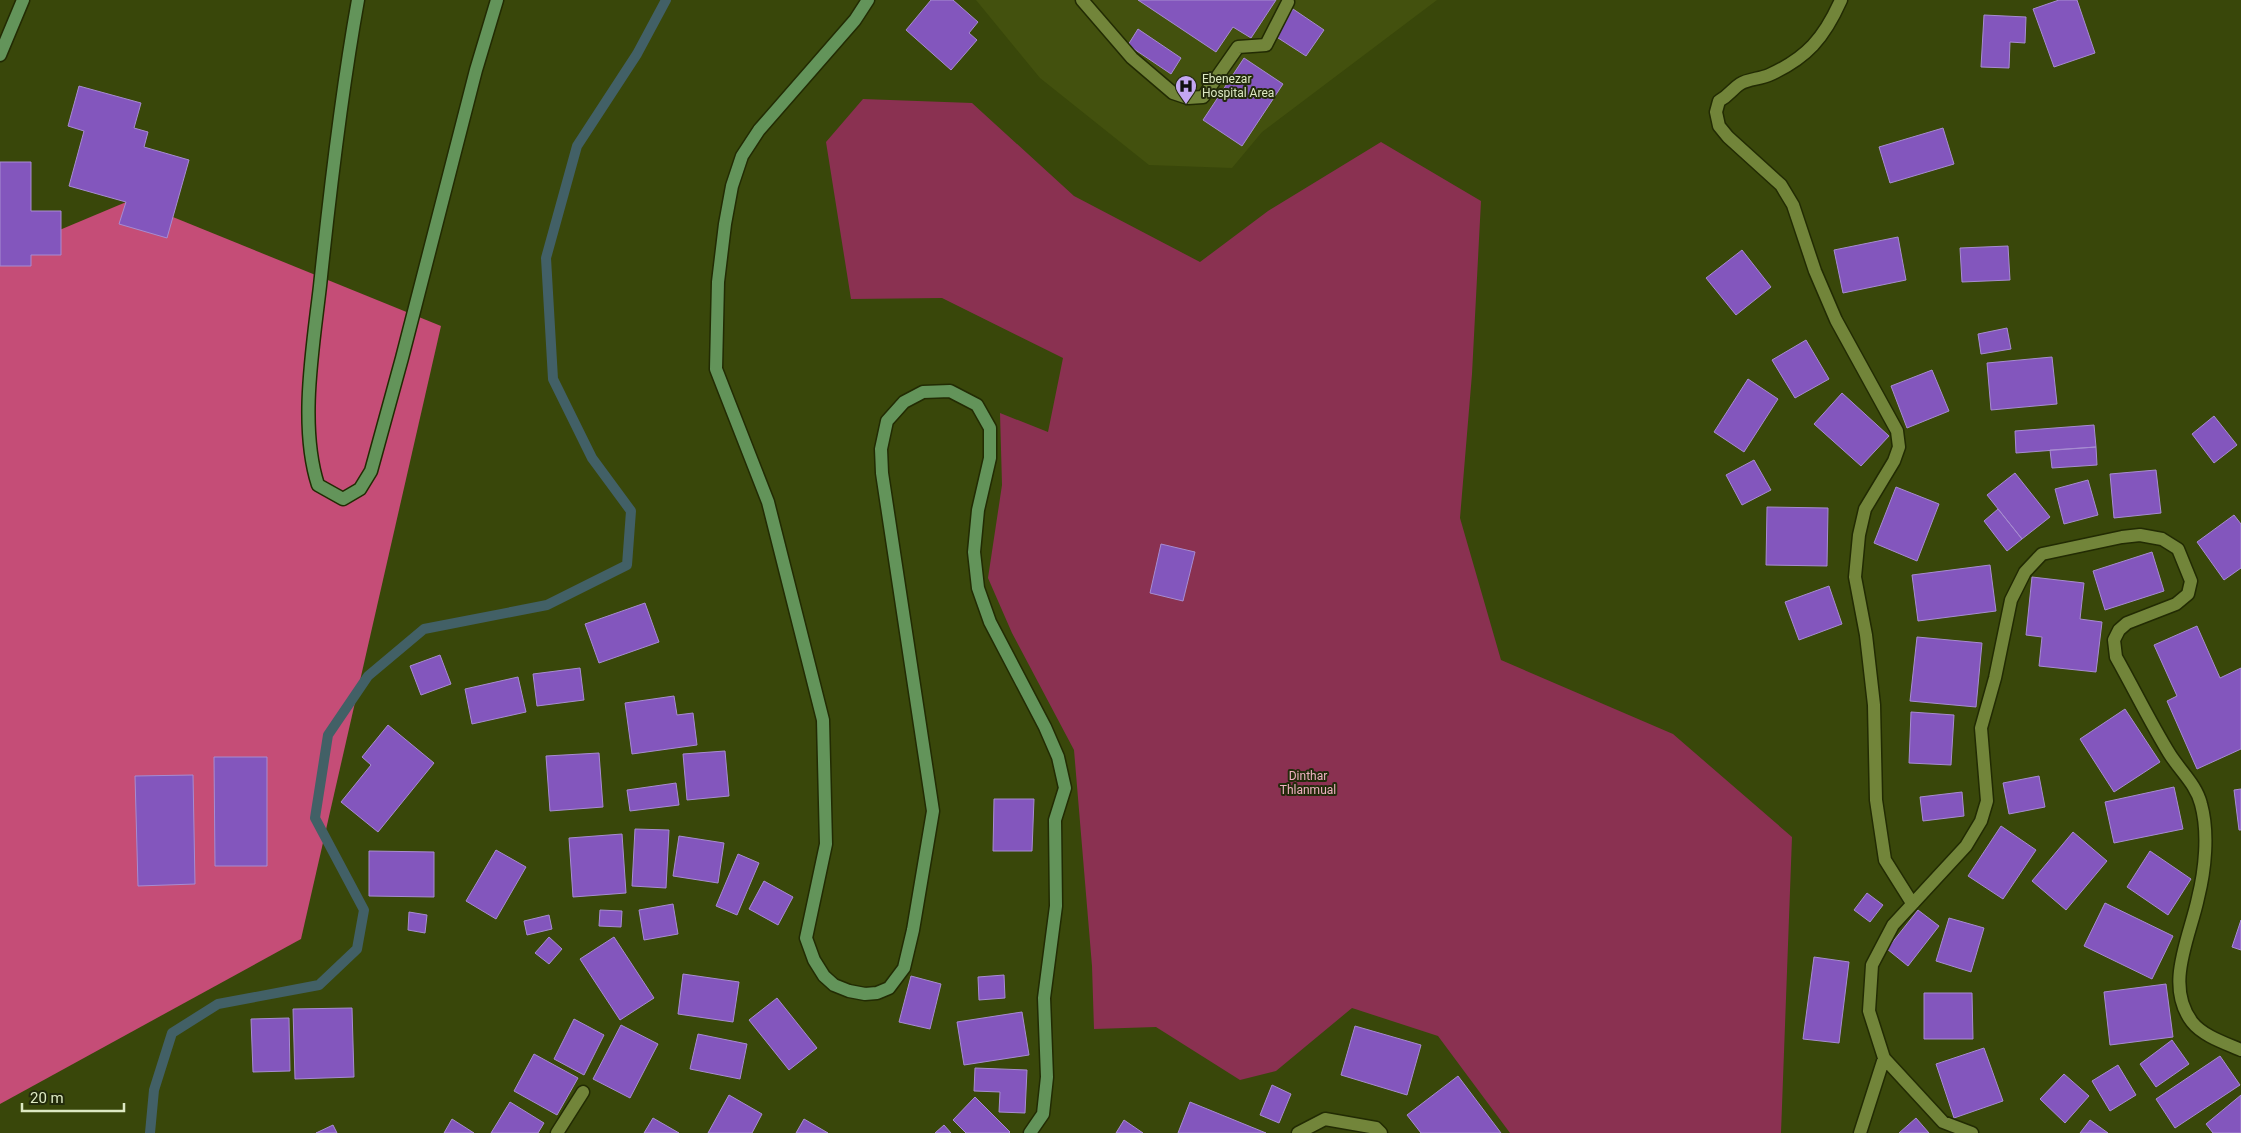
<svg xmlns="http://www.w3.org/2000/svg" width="2241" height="1133" viewBox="0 0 2241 1133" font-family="Roboto,sans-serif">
	<rect width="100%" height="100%" fill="#39470a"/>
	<path fill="#43510e" d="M976,0H1437L1262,132L1232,168L1149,165L1040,78Z"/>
	<path fill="#8a3151" d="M863,99L972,103L1074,196L1200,262L1268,211L1381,142L1481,201L1472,374L1460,518L1501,660L1673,734L1792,837L1781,1133H1510L1438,1036L1352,1008L1276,1071L1240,1080L1156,1027L1094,1029L1092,966L1074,750L1012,633L988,578L1002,485L1000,413L1048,432L1063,358L942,298L851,299L826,142Z"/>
	<path fill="#c54d77" d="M131,200L441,326L301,939L0,1104V255Z"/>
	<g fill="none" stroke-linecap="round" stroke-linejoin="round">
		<path stroke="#426066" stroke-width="10" d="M150,1133L154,1090L172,1033L218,1004L319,985L357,949L364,910L315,818L328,735L368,676L424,629L547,605L627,565L631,511L592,458L553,379L546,258L577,146L637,54L666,0"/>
	</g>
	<path fill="#8356bd" stroke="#a78cd1" d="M931,0H953L978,22L969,33L977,40L951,70L906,30Z
		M1138,0H1276L1251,38L1233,27L1216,52Z
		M2059,0H2077L2095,53L2054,67L2033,9Z
		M1293,9L1324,30L1306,56L1275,36Z
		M1984,15L2026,17L2025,43L2010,42L2009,68L1981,67Z
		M1138,29L1181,58L1171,74L1128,45Z
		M1244,58L1283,84L1242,146L1203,120Z
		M79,86L141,103L134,128L148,132L144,147L189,160L167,238L119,224L126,202L69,186L84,131L68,126Z
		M1943,128L1954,164L1890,183L1879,147Z
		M0,162H31V211H61V255H31V266H0Z
		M1898,237L1906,280L1843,293L1834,250Z
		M2008,246L2010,280L1962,282L1960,248Z
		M1742,250L1771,287L1736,315L1706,278Z
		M2007,328L2011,349L1981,354L1978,334Z
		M1806,340L1829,379L1795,398L1772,360Z
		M2052,357L2057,404L1991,410L1987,363Z
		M1932,370L1949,411L1907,428L1891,386Z
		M1748,379L1778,399L1744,452L1714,432Z
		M1842,393L1889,436L1861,466L1814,424Z
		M2214,416L2237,445L2214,463L2192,434Z
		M2094,425L2096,447L2016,453L2015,431Z
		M2096,447L2097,465L2052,468L2050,450Z
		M1754,460L1771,490L1742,505L1726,475Z
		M2156,470L2161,513L2114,518L2110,474Z
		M2015,473L2050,517L2022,539L1987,495Z
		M2088,480L2098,515L2064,524L2055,489Z
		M1896,487L1939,504L1917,561L1874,543Z
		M1767,507L1828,508L1827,566L1766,565Z
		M1998,509L2022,539L2007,551L1984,521Z
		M2234,515L2241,524V568L2224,580L2197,542Z
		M1161,544L1195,552L1183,601L1150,593Z
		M2152,552L2164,591L2105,610L2093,571Z
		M1990,565L1996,611L1918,621L1912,575Z
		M2032,577L2084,583L2080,619L2102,622L2096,672L2039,666L2042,637L2026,635Z
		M1829,586L1842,624L1799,640L1785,602Z
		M645,603L659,642L599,663L585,624Z
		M2197,626L2220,678L2241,668V749L2197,769L2167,701L2177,696L2154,645Z
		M1917,637L1982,643L1976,707L1910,701Z
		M440,655L451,684L421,695L410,666Z
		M580,668L584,700L537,706L533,674Z
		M518,677L526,712L472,724L465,689Z
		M674,696L677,715L693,713L697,745L632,754L625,703Z
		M2125,709L2160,762L2114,792L2080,739Z
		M1911,712L1954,715L1951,765L1909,763Z
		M388,725L434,763L378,832L341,802L371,765L362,757Z
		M725,751L729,796L687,800L683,754Z
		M599,753L603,807L550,811L546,756Z
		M214,757H267V866H215Z
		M193,775L195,884L138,886L135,776Z
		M2039,776L2045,807L2009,814L2003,783Z
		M676,783L679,805L630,811L627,790Z
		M2174,787L2183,829L2114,843L2105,802Z
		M2241,789V830H2239L2234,790Z
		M1962,792L1964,816L1923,821L1920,797Z
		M994,799H1034L1032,851H993Z
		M2001,826L2036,850L2003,899L1968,876Z
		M635,829L669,830L666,888L632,886Z
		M2073,832L2107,861L2066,910L2032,881Z
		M622,834L626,893L573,897L569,838Z
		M679,836L724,843L718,883L673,876Z
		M496,850L526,867L496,919L466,901Z
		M369,851L434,852V897L369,896Z
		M2150,851L2191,879L2168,915L2127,887Z
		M738,854L759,863L737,915L716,906Z
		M764,881L793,897L778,925L749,909Z
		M1867,893L1883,905L1870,922L1854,910Z
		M2105,903L2173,936L2152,979L2084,946Z
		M673,904L678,934L644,940L639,910Z
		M600,910L622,911L621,927L599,926Z
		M1918,910L1939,926L1908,966L1887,949Z
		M409,912L427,915L425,933L408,930Z
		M549,915L552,929L527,935L524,921Z
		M1949,918L1984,928L1971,972L1936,961Z
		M2241,920V950L2232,947Z
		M549,937L562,949L549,964L535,953Z
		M614,937L654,998L620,1020L580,959Z
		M1814,957L1849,962L1839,1043L1803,1039Z
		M683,974L739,982L733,1022L678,1014Z
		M1004,975L1005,998L979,1000L978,977Z
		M911,976L941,984L930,1029L899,1022Z
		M2166,984L2173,1037L2110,1045L2104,992Z
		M1924,993H1972L1973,1039H1924Z
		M777,998L817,1048L789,1070L749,1020Z
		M352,1008L354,1077L295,1079L293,1009Z
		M1022,1012L1029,1055L964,1065L957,1022Z
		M289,1018L290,1071L253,1072L251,1019Z
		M574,1019L604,1035L584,1075L554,1059Z
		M621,1025L658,1044L630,1098L593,1079Z
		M1355,1026L1421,1045L1407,1095L1341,1075Z
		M698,1034L747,1044L740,1079L690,1069Z
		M2172,1040L2189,1064L2156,1087L2140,1064Z
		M1984,1048L2003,1101L1954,1118L1936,1064Z
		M534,1054L578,1078L557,1115L514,1091Z
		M2220,1056L2240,1085L2175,1128L2156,1099Z
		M2118,1065L2136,1095L2110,1111L2092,1081Z
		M975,1068L1027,1070L1025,1113L999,1112L1000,1092L974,1091Z
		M2064,1074L2089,1096L2065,1123L2040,1099Z
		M1458,1076L1501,1133H1421L1407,1115Z
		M1272,1085L1291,1094L1279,1123L1260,1115Z
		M729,1095L762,1114L752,1133H708Z
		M2241,1095V1133H2213L2206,1124Z
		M975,1097L1010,1132L1009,1133H966L953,1120Z
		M510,1102L544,1123L538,1133H491Z
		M1190,1102L1266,1133H1178Z
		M653,1118L679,1133H644Z
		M1916,1118L1929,1133H1899Z
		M452,1119L474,1133H444Z
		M804,1119L828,1133H796Z
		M1124,1120L1143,1133H1116Z
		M2090,1120L2108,1133H2080Z
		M333,1125L337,1133H316Z
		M944,1125L951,1133H935Z"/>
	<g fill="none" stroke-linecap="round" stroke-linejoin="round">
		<g stroke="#222b03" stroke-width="15">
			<path id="lane" d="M1082,0L1132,58L1173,93L1188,98L1203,97L1238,47L1266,45L1288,2"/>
		</g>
		<g stroke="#222b03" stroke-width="15">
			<path id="street" d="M1841,0C1824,38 1807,58 1769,75C1760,79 1748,79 1740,84C1732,89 1730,95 1719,101L1716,112L1719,126L1728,137L1781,185L1793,205L1815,271L1836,320L1897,431L1899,447L1894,461L1865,509L1859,535L1855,577L1866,635L1874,705L1876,800L1885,860L1912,903
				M557,1133L583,1092
				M1298,1133L1325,1119L1376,1128L1381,1133
				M1860,1133L1884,1058
				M1972,1133L1943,1122L1884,1058L1869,1011L1872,965L1893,925L1966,846L1981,821L1987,801L1981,728L1995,678L2011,600L2025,572L2042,554L2122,537L2140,535L2162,539L2178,549L2191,581L2188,594L2176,604L2127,623L2119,630L2114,640L2116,657C2134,689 2150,722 2169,753C2180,771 2196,784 2201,804C2209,833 2205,870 2198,898C2190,937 2164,985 2192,1022C2203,1036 2225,1043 2241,1050"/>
		</g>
		<g stroke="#222b03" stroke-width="15">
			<path id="secondary" d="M358,0C341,94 330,190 320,286C313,347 299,426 318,485L343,499L360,489L371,471L402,358L476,70L497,0
				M868,0L855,20L759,130L742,156L732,186L725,224L718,282L716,369L768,502L823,720L826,844L806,938L814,960L824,976L834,985L849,991L865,994L877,993L889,988L904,968L913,930L933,811L882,473L881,449L887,421L904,402L923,392L950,391L977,405L990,428V458L978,510L974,552L978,588L990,622L1045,727L1058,757L1065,788L1055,820L1056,906L1044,998L1047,1077L1043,1114L1030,1133
				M0,55L23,0"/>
		</g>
		<use href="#lane" stroke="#72853a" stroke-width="12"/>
		<use href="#street" stroke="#72853a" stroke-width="12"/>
		<use href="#secondary" stroke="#63945a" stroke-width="12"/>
	</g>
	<defs>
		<g id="hospital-pin" transform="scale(1.125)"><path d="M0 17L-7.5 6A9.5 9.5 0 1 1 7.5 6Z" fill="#c4a7f1" stroke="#232b0b"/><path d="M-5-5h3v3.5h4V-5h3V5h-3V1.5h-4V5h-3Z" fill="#111"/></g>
	</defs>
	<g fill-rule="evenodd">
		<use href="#hospital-pin" x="1186" y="86"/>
	</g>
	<g text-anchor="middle" stroke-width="4" stroke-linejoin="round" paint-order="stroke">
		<g font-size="12" fill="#dde9c3" stroke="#232b0b" text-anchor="start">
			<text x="1202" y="83">Ebenezar<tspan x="1202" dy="14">Hospital Area</tspan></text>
		</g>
		<g font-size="12" fill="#efb1c1" stroke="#232b0b">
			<text x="1308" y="780">Dinthar<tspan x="1308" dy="14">Thlanmual</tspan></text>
		</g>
	</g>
	<path d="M22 1103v8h102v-8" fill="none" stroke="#dde9c3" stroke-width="2.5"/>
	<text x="30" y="1103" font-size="15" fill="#dde9c3" stroke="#232b0b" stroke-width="4" paint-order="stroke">20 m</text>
</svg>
